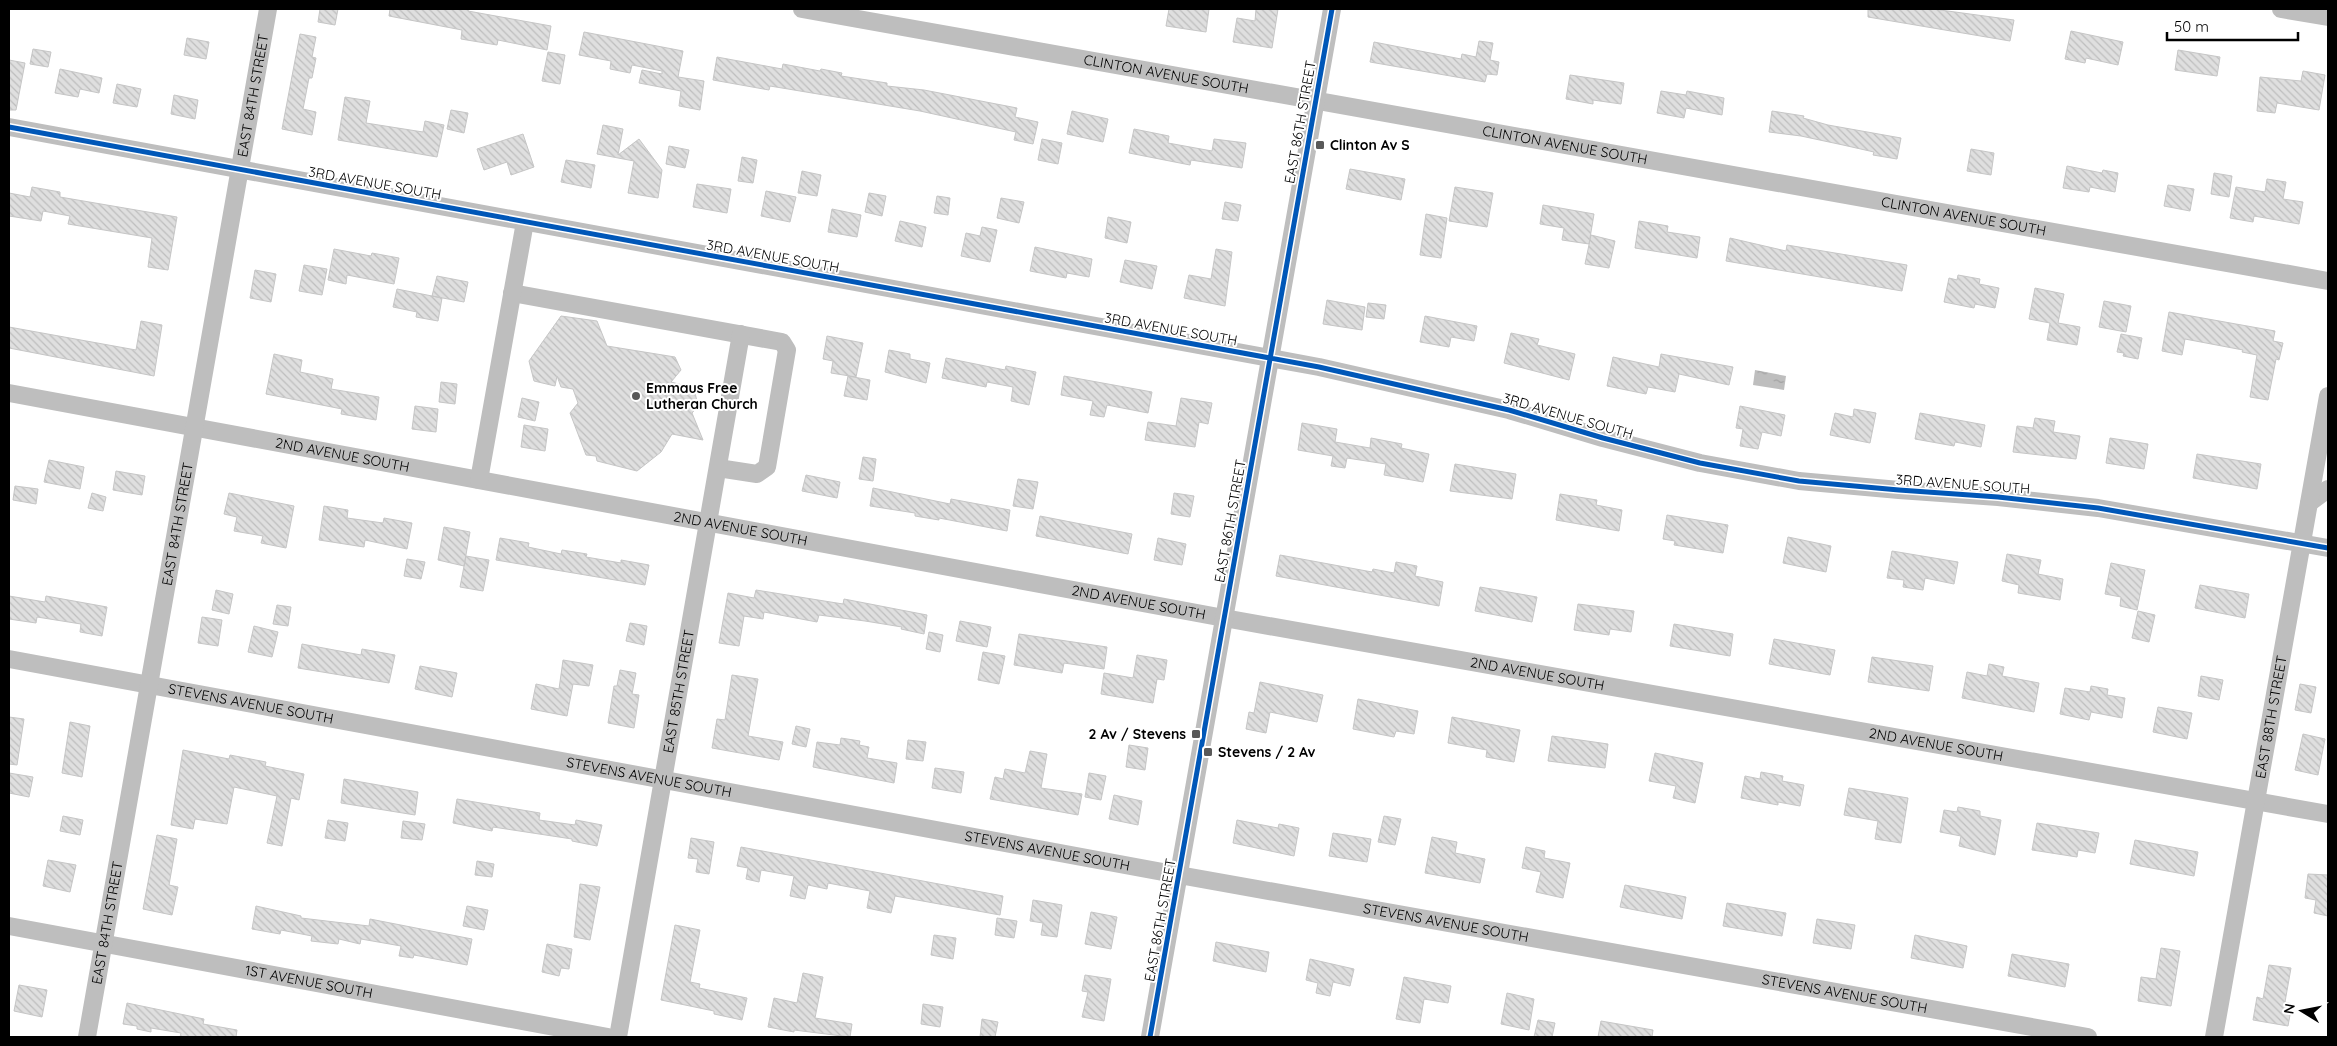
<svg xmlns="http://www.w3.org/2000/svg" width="2337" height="1046" viewBox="0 0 2337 1046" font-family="Quicksand,sans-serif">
	<defs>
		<pattern id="water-ripples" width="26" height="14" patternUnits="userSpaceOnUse" patternTransform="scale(1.25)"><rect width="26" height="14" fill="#bebebe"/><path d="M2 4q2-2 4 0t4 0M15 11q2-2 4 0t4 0" fill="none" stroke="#a2a2a2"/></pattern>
		<pattern id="building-back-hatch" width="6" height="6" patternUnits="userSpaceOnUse" patternTransform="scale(1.25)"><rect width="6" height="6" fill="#dfdfdf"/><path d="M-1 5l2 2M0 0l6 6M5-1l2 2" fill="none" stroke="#bebebe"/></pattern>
	</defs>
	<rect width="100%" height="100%" fill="#fff"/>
	<path fill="url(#water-ripples)" d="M1755,370L1786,376L1784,390L1753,385Z"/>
	<path fill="url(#building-back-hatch)" stroke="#c6c6c6" d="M320,9H338L335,25L318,22Z
		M390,9H469L468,11L551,26L547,50L498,40L497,45L461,39L462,30L389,16Z
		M1169,9H1209L1206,32L1166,26Z
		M1256,9H1278L1272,48L1233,42L1237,18L1255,21Z
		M1868,9H1933L2014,20L2010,41L1868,17Z
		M2071,31L2123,42L2118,65L2086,58L2085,63L2065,59Z
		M584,32L683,51L678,77L704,81L700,110L679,106L681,91L639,83L642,70L662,74V71L632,65L630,73L610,69L611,61L579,55Z
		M300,34L316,37L312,57L316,58L312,78H309L303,109L316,112L312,135L282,129Z
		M187,38L209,42L206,59L184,55Z
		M1479,41L1493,43L1490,60L1499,62L1497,75L1487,74L1485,82L1370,62L1374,42L1461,59L1462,54L1476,57Z
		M33,49L51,52L48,67L30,64Z
		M2178,50L2220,57L2217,76L2175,70Z
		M548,52L565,55L560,84L542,81Z
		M717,57L782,69L783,64L820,71L821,69L842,73L841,76L887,83V86L924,90L1017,108L1015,117L1038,122L1033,144L1014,140L1016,132L920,111L770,86L769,90L713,80Z
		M9,60L25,63L16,110H9Z
		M60,69L102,78L99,93L80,89L78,97L55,93Z
		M2303,71L2325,75L2319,110L2277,103L2275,113L2257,111L2260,77L2301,81Z
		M1570,75L1624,83L1621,104L1593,100V104L1566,99Z
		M117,84L141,89L137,107L113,103Z
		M1661,91L1686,95L1687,91L1724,98L1722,115L1686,108L1684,118L1657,113Z
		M174,95L198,100L195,119L171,114Z
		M345,97L370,101L366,123L423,132L425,121L444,125L437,157L338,140Z
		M451,110L468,113L464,133L447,129Z
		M1072,111L1108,119L1103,142L1067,134Z
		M1772,111L1804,116L1803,118L1828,125L1901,138L1897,159L1873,155L1874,152L1843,145L1801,136L1769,132Z
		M603,125L623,129L618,155L639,139L662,170L658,198L628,193L634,161L597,154Z
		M1134,129L1169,136L1168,143L1212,151L1214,139L1246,143L1242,168L1191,160L1190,165L1129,153Z
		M523,134L534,167L511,175L507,162L484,170L477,149Z
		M1042,139L1062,143L1058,164L1038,160Z
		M669,146L689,150L685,168L666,164Z
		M1971,149L1994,153L1991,175L1967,171Z
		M742,157L757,160L753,183L738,181Z
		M566,160L595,165L591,188L561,182Z
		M2067,166L2102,173L2103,170L2118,173L2115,192L2090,187L2089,192L2063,188Z
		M1350,169L1405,179L1401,200L1346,189Z
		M802,171L821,175L817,196L798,193Z
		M2214,173L2232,176L2229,197L2211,194Z
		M2267,179L2286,182L2283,199L2303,202L2299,224L2254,216L2253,222L2230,218L2236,187L2265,192Z
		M697,184L731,189L727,213L693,207Z
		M2168,185L2194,189L2190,211L2164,206Z
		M32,187L60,192V197L177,217L168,270L148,267L152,238L68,224L70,216L43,211L41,221L9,216V193L30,197Z
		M1455,187L1493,193L1487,227L1449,221Z
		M766,191L796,197L790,222L761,216Z
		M869,193L886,196L882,216L865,212Z
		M937,196L950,198L948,215L934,213Z
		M1001,198L1024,202L1019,223L997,218Z
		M1225,202L1241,205L1238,221L1222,219Z
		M1543,205L1594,214L1589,244L1562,240L1564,228L1540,224Z
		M832,209L861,215L857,237L828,232Z
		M1426,214L1447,218L1441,258L1420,255Z
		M1108,217L1131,222L1127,243L1105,238Z
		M900,221L926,227L922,247L895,241Z
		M1639,221L1668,226L1667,232L1700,237L1697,258L1635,248Z
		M982,227L997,230L990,262L961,256L966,233L980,236Z
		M1591,235L1615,241L1609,268L1585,264Z
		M1730,238L1786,251L1787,245L1907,265L1902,291L1726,261Z
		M1035,247L1092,259L1089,277L1067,273L1066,278L1030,271Z
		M334,249L371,256L372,253L399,258L394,284L347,275L346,284L328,280Z
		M1216,249L1232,252L1225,306L1184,298L1189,275L1211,279Z
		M1125,260L1157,266L1152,289L1120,282Z
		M304,265L327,269L322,295L299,291Z
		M255,270L276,274L271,302L250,298Z
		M1958,275L1980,279L1979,284L1999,288L1995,308L1975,304L1974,308L1944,302L1949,278L1957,280Z
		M437,276L468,282L464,302L432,296Z
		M2035,288L2064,294L2058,323L2080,327L2077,345L2047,340L2050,323L2029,319Z
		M397,289L442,298L438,321L416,317L417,312L393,307Z
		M1327,300L1365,307L1362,330L1323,324Z
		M2104,301L2131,306L2126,332L2099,327Z
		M1368,303L1386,305L1384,319L1366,317Z
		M2169,312L2275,331L2273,341L2283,343L2279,360L2276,359L2268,400L2250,397L2257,355L2242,352L2243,350L2185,339L2182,355L2162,351Z
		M561,316L597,321L607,346L675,357L681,370L671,382L694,388L698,406L692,413L703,440L672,434L661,452L637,471L597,461L596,456L586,455L570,413L578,403L573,389L561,387L557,376L555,386L534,381L529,361Z
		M1425,316L1477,326L1474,341L1451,337L1449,347L1420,342Z
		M141,321L162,325L154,376L9,348V327L136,350Z
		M1511,333L1539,339L1537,345L1575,354L1569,380L1504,363Z
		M2121,334L2142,338L2138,359L2123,356L2124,353L2117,352Z
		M827,336L863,343L856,377L831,373L833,361L823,359Z
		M889,350L910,354V359L930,363L926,383L885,372Z
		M274,354L302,360L300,372L333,379L331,389L379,397L376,420L341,414L342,409L266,394Z
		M1661,354L1733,367L1729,385L1679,374L1675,392L1648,387L1646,394L1607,386L1613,357L1659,367Z
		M946,358L1005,370L1006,366L1036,372L1029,405L1011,401L1013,387L987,382L986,387L942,378Z
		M848,376L870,380L867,400L844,396Z
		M1064,376L1152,392L1148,413L1107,405L1104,417L1090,415L1093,401L1061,395Z
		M441,382L457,384L455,404L439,402Z
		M522,398L539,402L535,421L518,417Z
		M1181,398L1212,403L1208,424L1199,422L1195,447L1145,440L1148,422L1176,426Z
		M415,406L438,409L436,432L412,429Z
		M1740,406L1785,415L1781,436L1762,432L1758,449L1740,446L1743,429L1736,428Z
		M1854,409L1876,413L1870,443L1830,435L1835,413L1853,417Z
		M1920,413L1985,425L1981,447L1955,442L1954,446L1915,439Z
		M2035,418L2055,421L2053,432L2080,436L2076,459L2013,452L2017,426L2033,428Z
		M1302,423L1337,429L1335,442L1370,448L1371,438L1402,444L1401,448L1429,454L1423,482L1384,475L1386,464L1347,458L1345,468L1331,466L1333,456L1298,450Z
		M524,425L548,429L545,451L521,447Z
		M2110,438L2148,444L2144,469L2106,463Z
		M2197,454L2261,464L2257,489L2193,478Z
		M863,457L876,459L873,481L859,479Z
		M49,460L84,467L80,489L44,482Z
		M1455,464L1516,474L1512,499L1450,491Z
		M116,471L145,476L142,495L113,490Z
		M806,475L840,482L837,498L802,491Z
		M1018,479L1038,482L1033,509L1013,506Z
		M15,486L38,489L36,504L13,500Z
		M873,488L950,504L951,499L1010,510L1007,531L939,518V520L915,516V513L870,506Z
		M92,493L106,497L103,511L88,508Z
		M229,493L294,506L286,548L261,543L263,536L234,531L237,517L224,514Z
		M1174,493L1194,496L1190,517L1171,514Z
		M1560,494L1597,500L1596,505L1622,510L1619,531L1556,520Z
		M324,506L348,510L347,518L383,523L384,518L412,523L407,549L365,540L364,547L319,540Z
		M1667,515L1728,525L1723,553L1674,545L1675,541L1663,539Z
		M1040,516L1132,534L1128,554L1036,536Z
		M444,527L470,532L464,566L438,560Z
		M1788,537L1831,546L1826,572L1783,563Z
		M500,538L529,543L528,547L561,554L562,550L587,554L586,557L621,563V560L649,565L645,585L496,560Z
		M1158,538L1186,544L1182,565L1154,560Z
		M1892,551L1958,562L1954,584L1925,578L1923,590L1903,587L1904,580L1887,578Z
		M2007,554L2041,560L2038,574L2063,579L2060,600L2018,593L2019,585L2002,581Z
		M1280,555L1372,572L1373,569L1394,573L1396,562L1417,566L1415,576L1443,582L1439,606L1276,576Z
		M466,556L489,560L483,591L460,587Z
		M407,559L425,562L421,579L404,576Z
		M2111,563L2145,570L2137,610L2120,606L2121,597L2105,594Z
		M2200,585L2249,594L2245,618L2195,608Z
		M1480,587L1537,597L1532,622L1475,611Z
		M216,590L233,594L229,614L212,610Z
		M756,590L843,604L844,599L927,615L924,634L901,629L902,627L865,621L819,615L817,622L764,612L763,619L744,616L739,646L719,643L728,593L754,598Z
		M9,596L45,602L46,596L107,607L102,636L80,632L81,624L37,617L36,623L9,619Z
		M1578,604L1634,611L1631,632L1610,629L1609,635L1574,630Z
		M277,605L291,607L288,626L273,624Z
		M2138,611L2155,615L2149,642L2132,638Z
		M202,617L222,620L218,646L198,643Z
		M960,621L991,627L987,647L956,641Z
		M630,623L647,626L644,645L626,641Z
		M1674,624L1733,634L1730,656L1670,646Z
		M254,626L278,632L272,657L248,652Z
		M929,632L943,635L940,652L926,649Z
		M1019,634L1107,647L1104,669L1064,663L1062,673L1014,665Z
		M1774,639L1835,650L1830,675L1769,664Z
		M302,644L361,655L362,649L395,655L389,683L298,668Z
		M983,652L1005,656L999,684L978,680Z
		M1137,655L1167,660L1164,680L1157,679L1153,703L1101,694L1104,673L1133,678Z
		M1872,657L1933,666L1929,691L1868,682Z
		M563,660L593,665L589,686L573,684L567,716L531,709L536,684L559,689Z
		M1989,664L2004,667L2002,676L2039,683L2034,712L1962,698L1967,672L1987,676Z
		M420,666L457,673L452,697L415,689Z
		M620,670L636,673L632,694L639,695L634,728L608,723L614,686H617Z
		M732,675L758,679L748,736L783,742L779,760L712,748L717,719L725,720Z
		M2201,676L2223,680L2219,700L2198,696Z
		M1260,682L1323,695L1317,722L1270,712L1266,733L1246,729L1249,712L1254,713Z
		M2300,684L2316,687L2311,713L2295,710Z
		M2091,686L2108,689L2107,695L2125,698L2122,718L2091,712L2089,720L2060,714L2065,688L2090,692Z
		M1358,699L1418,711L1414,734L1396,731L1394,737L1353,729Z
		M2158,707L2192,713L2187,739L2153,732Z
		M9,717L24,719L17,765L9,764Z
		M1452,717L1520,730L1514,762L1486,757L1487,750L1448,743Z
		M70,722L90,726L82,777L62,773Z
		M796,726L810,729L806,747L792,744Z
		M2303,734L2325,739L2318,775L2295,770Z
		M1552,736L1608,744L1605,768L1548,761Z
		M841,738L860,741L859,745L869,747L867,758L897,763L894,783L813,767L817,742L840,745Z
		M908,740L926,742L923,761L906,759Z
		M1129,745L1148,748L1145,770L1126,767Z
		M183,750L229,759L230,755L266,762L265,766L304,774L299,800L291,798L282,846L267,843L277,796L234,787L227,824L195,819L193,829L171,825Z
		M1030,751L1047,754L1041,788L1082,794L1078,815L990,799L995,777L1003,779L1005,769L1025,773Z
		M1655,753L1703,763L1695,803L1673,798L1676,786L1649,781Z
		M935,768L964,772L961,793L932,788Z
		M1761,772L1783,776L1782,781L1804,785L1800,806L1778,802V805L1741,798L1745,776L1760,779Z
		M9,773L33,777L29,797L9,793Z
		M1089,773L1106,776L1101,800L1085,797Z
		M344,779L418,792L415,815L341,803Z
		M1849,788L1908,798L1901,843L1875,839L1878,821L1844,815Z
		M1114,795L1142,801L1138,825L1109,819Z
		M457,799L540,813L539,820L575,825L576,820L602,825L597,846L572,841V839L493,827L492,831L453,823Z
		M1958,807L1980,811V816L2001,820L1995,855L1959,846L1961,836L1940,832L1944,810L1957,812Z
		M63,816L83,820L80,835L60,831Z
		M1384,816L1401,819L1395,845L1378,842Z
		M328,820L348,823L345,841L325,838Z
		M1237,820L1278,828L1279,824L1299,828L1294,856L1233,843Z
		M403,821L425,824L422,840L401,838Z
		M2037,823L2099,833L2095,853L2078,850L2077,857L2032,850Z
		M1333,833L1371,839L1367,862L1329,856Z
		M157,835L177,839L169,885L178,887L172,915L143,909Z
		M1432,837L1457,842L1455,853L1485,859L1480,883L1425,873Z
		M691,838L714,842L709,874L696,872L698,859L688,858Z
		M2135,840L2198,852L2194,876L2130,864Z
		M741,847L1003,896L1000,915L895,896L891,913L867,908L870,891L828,883L827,889L808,885L805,899L790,896L794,876L761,870L759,882L746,879L748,868L737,866Z
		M1526,847L1545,851L1544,858L1570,863L1563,898L1536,892L1541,872L1522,868Z
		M48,860L76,865L70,892L43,886Z
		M477,861L494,864L492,877L475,875Z
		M2308,874L2328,875V916L2314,913L2316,900L2305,898Z
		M580,884L600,887L590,940L574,937Z
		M1625,885L1686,897L1682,919L1620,907Z
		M1033,900L1062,905L1057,937L1041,935L1043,923L1030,921Z
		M1727,903L1786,913L1782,936L1723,926Z
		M256,906L301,916V918L369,926L370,919L472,939L467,965L414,955L413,958L399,956L401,946L361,939L360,944L339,939L338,944L311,941L312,936L281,930L280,934L252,929Z
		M467,906L488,910L484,930L463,926Z
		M1091,912L1117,917L1111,949L1085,944Z
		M997,918L1017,921L1014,938L995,935Z
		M1817,919L1855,925L1851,949L1813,943Z
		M675,925L700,930L690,982L700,984L699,988L747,998L742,1020L714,1014V1011L661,1000Z
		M934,935L956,938L953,959L931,955Z
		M1915,935L1967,946L1963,968L1911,958Z
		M1216,942L1269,952L1266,972L1213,961Z
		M547,944L572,949L569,969L561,968L559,976L542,972Z
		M2161,948L2180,951L2171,1006L2138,1001L2141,977L2156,979Z
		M2012,954L2069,964L2065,987L2008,976Z
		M1310,959L1354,969L1350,986L1333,982L1330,996L1316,993L1318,983L1306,980Z
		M2269,965L2291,968L2285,1002L2292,1004L2288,1026L2253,1020L2257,997L2263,999Z
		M803,973L823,977L815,1018L852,1024L850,1037L794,1030V1032L768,1027L774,998L797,1003Z
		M1085,975L1111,979L1104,1021L1082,1017L1088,992L1082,991Z
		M1404,977L1451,986L1448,1003L1424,999L1420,1023L1396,1019Z
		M19,985L47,990L42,1017L14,1011Z
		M1507,993L1534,999L1529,1030L1501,1024Z
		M127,1003L204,1019L203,1024L237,1030L236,1037H180L181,1033L151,1028V1032L137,1029V1026L123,1024Z
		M923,1004L943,1007L940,1027L921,1024Z
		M982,1019L998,1022L995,1037H980Z
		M1538,1020L1555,1023L1552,1037H1534Z
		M1601,1021L1653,1030L1652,1037H1598Z"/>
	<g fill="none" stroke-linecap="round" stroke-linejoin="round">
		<g stroke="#bebebe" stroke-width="18">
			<path id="s1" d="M802,9L2328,281"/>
			<path d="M2281,9L2328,17"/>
			<path d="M9,127L1319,367L1509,410L1603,438L1700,463L1799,481L1899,490L1998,497L2098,508L2328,548"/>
			<path d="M512,293L782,342L787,350L767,467L757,474L718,468"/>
			<path id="s2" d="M9,393L1224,618L2328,814"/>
			<path d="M479,480L525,222"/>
			<path d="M2309,503L2328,489"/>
			<path id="s3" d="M9,659L1179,875L2088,1037"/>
			<path id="s4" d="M9,926L608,1037"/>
			<path id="s5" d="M87,1037L268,9"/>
			<path id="s6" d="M618,1037L741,334"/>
			<path d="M1150,1037L1332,9"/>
			<path id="s7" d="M2214,1037L2328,396"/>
		</g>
		<g stroke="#fff" stroke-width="8">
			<path id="cycleway" d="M9,127L1319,367L1509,410L1603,438L1700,463L1799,481L1899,490L1998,497L2098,508L2328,548
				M1150,1037L1332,9"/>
		</g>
		<use href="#cycleway" stroke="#0057b8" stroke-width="5"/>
	</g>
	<g fill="#595959" stroke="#fff" stroke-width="2">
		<rect x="1315" y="140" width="10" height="10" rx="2.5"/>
		<circle cx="636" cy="396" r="5"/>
		<rect x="1191" y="729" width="10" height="10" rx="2.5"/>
		<rect x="1203" y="747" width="10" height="10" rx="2.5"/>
	</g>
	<g text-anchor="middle" stroke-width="4" stroke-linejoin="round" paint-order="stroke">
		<g font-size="14" fill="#000" stroke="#fff">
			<text dy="5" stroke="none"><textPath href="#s1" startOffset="370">CLINTON AVENUE SOUTH</textPath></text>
			<text dy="5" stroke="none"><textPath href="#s5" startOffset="956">EAST 84TH STREET</textPath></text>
			<text transform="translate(1300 122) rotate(-80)" y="5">EAST 86TH STREET</text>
			<text dy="5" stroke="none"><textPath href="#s1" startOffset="775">CLINTON AVENUE SOUTH</textPath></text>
			<text transform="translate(375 183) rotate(10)" y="5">3RD AVENUE SOUTH</text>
			<text dy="5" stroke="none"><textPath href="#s1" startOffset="1180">CLINTON AVENUE SOUTH</textPath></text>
			<text transform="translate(773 256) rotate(10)" y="5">3RD AVENUE SOUTH</text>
			<text transform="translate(1171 329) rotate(10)" y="5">3RD AVENUE SOUTH</text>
			<text transform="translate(1568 416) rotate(16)" y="5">3RD AVENUE SOUTH</text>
			<text dy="5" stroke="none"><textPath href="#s2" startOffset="339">2ND AVENUE SOUTH</textPath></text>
			<text transform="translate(1963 484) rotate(4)" y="5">3RD AVENUE SOUTH</text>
			<text transform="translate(1230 521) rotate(-80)" y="5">EAST 86TH STREET</text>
			<text dy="5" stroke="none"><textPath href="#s5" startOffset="521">EAST 84TH STREET</textPath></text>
			<text dy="5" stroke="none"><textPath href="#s2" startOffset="744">2ND AVENUE SOUTH</textPath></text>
			<text dy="5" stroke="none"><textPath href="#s2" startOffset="1149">2ND AVENUE SOUTH</textPath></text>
			<text dy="5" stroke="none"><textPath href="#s2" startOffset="1554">2ND AVENUE SOUTH</textPath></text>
			<text dy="5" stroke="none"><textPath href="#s6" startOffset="351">EAST 85TH STREET</textPath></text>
			<text dy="5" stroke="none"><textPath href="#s3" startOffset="246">STEVENS AVENUE SOUTH</textPath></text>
			<text dy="5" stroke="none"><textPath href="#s7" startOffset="325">EAST 88TH STREET</textPath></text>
			<text dy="5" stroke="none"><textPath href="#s2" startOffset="1959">2ND AVENUE SOUTH</textPath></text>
			<text dy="5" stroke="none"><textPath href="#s3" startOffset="651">STEVENS AVENUE SOUTH</textPath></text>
			<text dy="5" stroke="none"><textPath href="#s3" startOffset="1056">STEVENS AVENUE SOUTH</textPath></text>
			<text transform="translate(1160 920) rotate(-80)" y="5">EAST 86TH STREET</text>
			<text dy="5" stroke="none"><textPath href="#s5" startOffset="116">EAST 84TH STREET</textPath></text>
			<text dy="5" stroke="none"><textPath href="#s3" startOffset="1461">STEVENS AVENUE SOUTH</textPath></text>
			<text dy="5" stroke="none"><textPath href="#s4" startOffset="305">1ST AVENUE SOUTH</textPath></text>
			<text dy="5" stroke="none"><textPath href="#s3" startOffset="1866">STEVENS AVENUE SOUTH</textPath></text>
		</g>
		<g font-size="14" font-weight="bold" fill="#000" stroke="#fff" text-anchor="start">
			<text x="1330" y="150">Clinton Av S</text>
			<text x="646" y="393">Emmaus Free<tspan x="646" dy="16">Lutheran Church</tspan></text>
			<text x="1186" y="739" text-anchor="end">2 Av / Stevens</text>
			<text x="1218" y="757">Stevens / 2 Av</text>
		</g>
	</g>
	<rect width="2337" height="1046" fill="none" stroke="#000000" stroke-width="20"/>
	<g transform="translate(2302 1011) rotate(280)" stroke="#ffffff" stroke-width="4" paint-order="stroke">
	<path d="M0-4L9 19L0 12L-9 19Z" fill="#000000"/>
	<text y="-8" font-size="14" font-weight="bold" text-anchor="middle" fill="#000000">N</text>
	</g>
	<path d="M2167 32v8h131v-8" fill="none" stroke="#000000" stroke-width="2.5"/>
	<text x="2174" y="32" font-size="15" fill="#000000" stroke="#ffffff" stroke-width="4" paint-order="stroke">50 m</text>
</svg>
